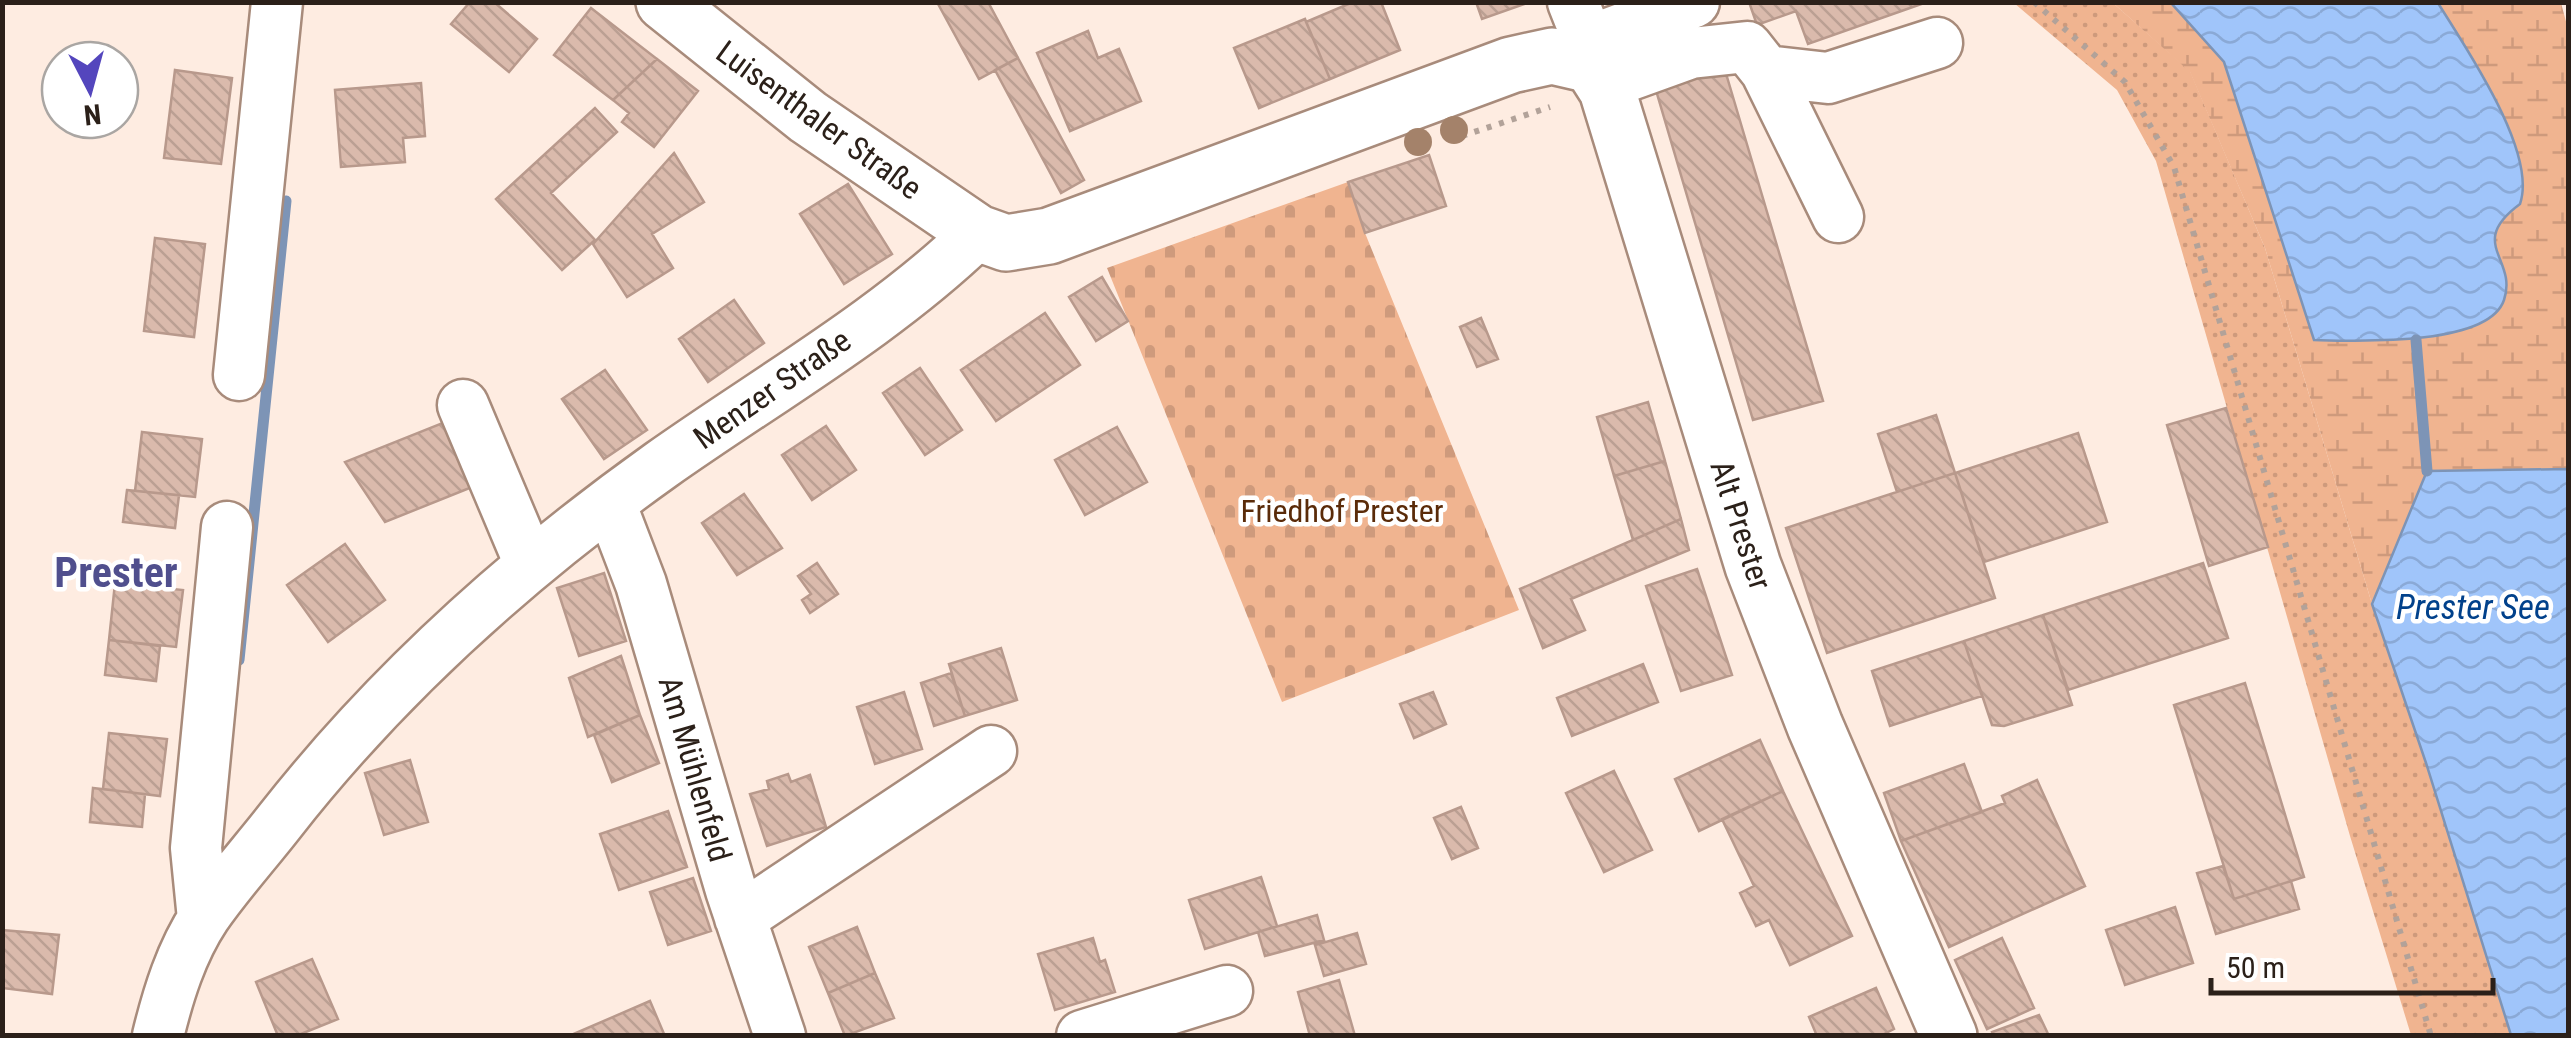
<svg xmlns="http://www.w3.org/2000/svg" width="2571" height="1038" viewBox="0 0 2571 1038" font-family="'Roboto Condensed',sans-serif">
	<defs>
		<pattern id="grass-dots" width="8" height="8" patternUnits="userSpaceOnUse" patternTransform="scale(2.5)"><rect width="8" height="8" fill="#f0b490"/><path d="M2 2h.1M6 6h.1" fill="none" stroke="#ce9a7c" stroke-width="1.8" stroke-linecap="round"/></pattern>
		<pattern id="wetland-marsh" width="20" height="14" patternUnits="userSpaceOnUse" patternTransform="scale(2.5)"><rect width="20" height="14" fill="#f0b490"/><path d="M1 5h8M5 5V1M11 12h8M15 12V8" fill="none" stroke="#ce9a7c"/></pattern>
		<pattern id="cemetery-stones" width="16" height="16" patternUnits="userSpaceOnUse" patternTransform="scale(2.5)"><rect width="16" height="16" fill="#f0b490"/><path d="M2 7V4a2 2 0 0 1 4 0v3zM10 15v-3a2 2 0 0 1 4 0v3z" fill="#ce9a7c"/></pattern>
		<pattern id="water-waves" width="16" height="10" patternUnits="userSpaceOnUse" patternTransform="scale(2.5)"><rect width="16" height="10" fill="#a0c5fa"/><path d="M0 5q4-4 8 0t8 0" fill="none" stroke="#8aa9d6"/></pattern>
		<pattern id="building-back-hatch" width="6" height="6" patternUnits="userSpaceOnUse" patternTransform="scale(2.5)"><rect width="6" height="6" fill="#dabaac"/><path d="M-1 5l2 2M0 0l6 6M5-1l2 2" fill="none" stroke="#bba093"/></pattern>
	</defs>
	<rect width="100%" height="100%" fill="#feece1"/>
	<path fill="url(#grass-dots)" d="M2014,3H2113L2190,71L2265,248L2372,604L2426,763L2511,1035H2411L2350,836L2156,161L2117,90Z"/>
	<path fill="url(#wetland-marsh)" d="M2113,3H2171L2224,62L2314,340H2416L2506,285C2502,245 2477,236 2520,204L2515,149L2503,116L2438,3H2561L2568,29V469L2427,471L2372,604L2265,248L2190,72Z"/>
	<path fill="url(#cemetery-stones)" d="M1348,182L1365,233L1519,610L1282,702L1107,268Z"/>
	<path fill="url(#water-waves)" stroke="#7d94b6" stroke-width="2.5" d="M2171,3H2438C2465,47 2538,152 2520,204C2466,244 2518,258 2504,300C2488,347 2355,341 2314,340L2224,62Z
		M2568,469V1035H2511L2426,763L2372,604L2427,471Z"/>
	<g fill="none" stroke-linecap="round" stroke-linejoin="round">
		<path stroke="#7d94b6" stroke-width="11" d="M2416,340L2427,471
			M239,660L286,201"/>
	</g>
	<path fill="url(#building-back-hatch)" stroke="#b8998c" stroke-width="2.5" d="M470,2H494L537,39L509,72L451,24Z
		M937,2H988L1018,58L979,79Z
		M1353,2H1381L1400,50L1330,79L1306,22Z
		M1476,2H1530L1482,19Z
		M1749,2H1927L1808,44L1796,11L1757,25Z
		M591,8L657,59L613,100L554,55Z
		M1305,19L1330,79L1259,108L1234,48Z
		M1088,31L1098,58L1119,49L1141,101L1070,131L1037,53Z
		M1018,58L1084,180L1061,193L995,70Z
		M657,59L698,91L654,147L622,122L629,113L613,100Z
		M1722,60L1823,401L1753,420L1653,80Z
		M175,70L232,78L221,164L164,158Z
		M421,83L425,136L403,138L405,162L341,167L335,90Z
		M595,108L617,132L551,193L595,240L562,270L496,199Z
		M674,153L704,202L652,234L673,268L627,297L593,244Z
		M1429,155L1446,206L1365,233L1348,182Z
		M848,184L892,254L844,284L800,214Z
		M155,238L205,244L194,337L144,331Z
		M1102,277L1128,321L1096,341L1069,297Z
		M734,300L764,343L708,382L679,339Z
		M1045,313L1080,365L996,421L961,370Z
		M1481,318L1498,359L1477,367L1460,327Z
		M920,368L962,430L925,455L883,393Z
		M605,370L647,430L604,459L562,399Z
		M1648,402L1665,461L1614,476L1597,417Z
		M2226,408L2268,547L2209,566L2167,425Z
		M1936,415L1955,473L1897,492L1878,434Z
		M455,418L482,483L385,522L345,462Z
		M826,426L856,470L812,500L782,455Z
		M1117,427L1147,482L1085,515L1055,460Z
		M142,432L202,439L195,497L135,491Z
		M2078,433L2107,522L1984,562L1955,473Z
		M1665,461L1681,519L1633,540L1614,476Z
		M1955,473L1995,598L1827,653L1786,528Z
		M127,490L179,495L175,528L123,522Z
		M744,494L782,548L737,575L702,523Z
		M1681,519L1689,550L1571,599L1585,630L1543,648L1520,589Z
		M345,544L385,600L328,642L287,585Z
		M817,563L838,594L810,613L802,600L811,594L798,576Z
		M2203,563L2228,638L2068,690L2043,615Z
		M1697,569L1732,675L1681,691L1646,586Z
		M604,573L626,641L579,656L557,588Z
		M115,583L183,590L176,647L109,640Z
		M2043,615L2072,705L2004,726L1992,725L1964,641Z
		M109,640L160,646L156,681L105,675Z
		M1964,641L1982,696L1890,726L1872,671Z
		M1001,648L1017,700L965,716L949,664Z
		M621,656L640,715L588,737L569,678Z
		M1643,664L1658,702L1572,736L1557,698Z
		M951,673L965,716L934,726L921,683Z
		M2245,683L2304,877L2234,899L2174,705Z
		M904,692L922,749L875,764L857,707Z
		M1433,692L1446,724L1414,738L1400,704Z
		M640,715L659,763L612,782L594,735Z
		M109,733L167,739L160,796L103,789Z
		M1760,740L1783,791L1699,831L1675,779Z
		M410,760L428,822L384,835L365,773Z
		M1964,764L1982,812L1901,841L1884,793Z
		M1614,771L1652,850L1604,872L1566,793Z
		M788,774L791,782L810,775L826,827L767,846L750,794L769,789L767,781Z
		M2037,780L2085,886L1949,947L1901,841L2005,803L2002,796Z
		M93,788L145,794L142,827L90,822Z
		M1783,791L1852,936L1790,965L1769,920L1756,926L1740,893L1754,886L1722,819Z
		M1461,807L1478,848L1452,859L1434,818Z
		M668,811L687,867L619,890L600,834Z
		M2223,866L2234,899L2291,881L2299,909L2216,934L2197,873Z
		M1261,877L1277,926L1205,949L1189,900Z
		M693,878L711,931L668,945L650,892Z
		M2175,907L2193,963L2125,985L2106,930Z
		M1317,915L1324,940L1265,956L1258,932Z
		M857,927L875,973L828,993L809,947Z
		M2,930L59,935L52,994L2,988Z
		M1357,933L1366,964L1324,976L1315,945Z
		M1093,938L1100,962L1105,960L1115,992L1055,1010L1038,954Z
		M2002,938L2034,1008L1987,1029L1955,960Z
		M312,959L338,1019L296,1036H278L256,982Z
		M875,973L894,1018L845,1036L828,993Z
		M1339,980L1355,1036H1310L1298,992Z
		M1876,988L1894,1029L1880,1036H1817L1809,1017Z
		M650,1001L664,1034L660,1036H569Z
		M2039,1015L2049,1036H1993L1992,1032Z"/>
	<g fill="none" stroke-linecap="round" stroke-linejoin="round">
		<g stroke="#a88b7b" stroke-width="55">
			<path id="minor" d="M1573,2L1586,35L1591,65
				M1587,42L1694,2
				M1766,71L1828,78L1937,43
				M1605,84L1691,53L1747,47L1766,71L1838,217
				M239,375L277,2
				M463,405L530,564
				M610,503L641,584L731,890L780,1036
				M740,918L991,751
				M203,919L196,848L227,527
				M158,1036C168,995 181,952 205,916C228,883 255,853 280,821C388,683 518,567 661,465C767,390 884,324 978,233
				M1082,1036L1227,991"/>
		</g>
		<g stroke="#a88b7b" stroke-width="60">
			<path id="major" d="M664,2L808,117L978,233L1006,243L1049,236L1511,65L1552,56L1591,65L1607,90L1753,566L1815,726L1949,1036"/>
		</g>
		<path stroke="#b2a299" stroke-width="6" stroke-dasharray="5 8" stroke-linecap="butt" d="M2034,2L2125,82L2174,167L2431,1036
			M1462,136L1550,107"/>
		<use href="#minor" stroke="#fff" stroke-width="50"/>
		<use href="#major" stroke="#fff" stroke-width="55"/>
	</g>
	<g fill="#a4826a">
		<circle cx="1454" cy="130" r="14"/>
		<circle cx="1418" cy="142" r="14"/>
	</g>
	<g text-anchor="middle" stroke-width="9" stroke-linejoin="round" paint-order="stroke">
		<g font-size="32" fill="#2b2019" stroke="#fff">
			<text transform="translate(819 120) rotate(36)" y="11">Luisenthaler Straße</text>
			<text transform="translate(772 389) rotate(-35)" y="11">Menzer Straße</text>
			<text transform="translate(1741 525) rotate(72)" y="11">Alt Prester</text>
			<text transform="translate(695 769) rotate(74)" y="11">Am Mühlenfeld</text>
		</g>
		<g font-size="32" fill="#5a2b09" stroke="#fff">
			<text x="1342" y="522">Friedhof Prester</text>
		</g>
		<g font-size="35" font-style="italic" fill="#01418b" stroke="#fff">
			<text x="2473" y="619">Prester See</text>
		</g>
		<g font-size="42" font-weight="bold" fill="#504f8d" stroke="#fff">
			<text x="116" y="587">Prester</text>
		</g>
	</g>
	<rect width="2571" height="1038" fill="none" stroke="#2b2019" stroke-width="10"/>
	<g transform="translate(90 90) rotate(174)"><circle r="48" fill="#ffffff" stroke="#aaa6a3" stroke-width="2.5"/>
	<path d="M0-8L18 38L0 25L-18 38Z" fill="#5446bd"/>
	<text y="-15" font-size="28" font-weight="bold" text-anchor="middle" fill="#2b2019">N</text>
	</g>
	<path d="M2211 978v15h282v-15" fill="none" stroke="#2b2019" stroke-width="5"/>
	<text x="2226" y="978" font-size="30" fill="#2b2019" stroke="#ffffff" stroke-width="8" paint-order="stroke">50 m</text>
</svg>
